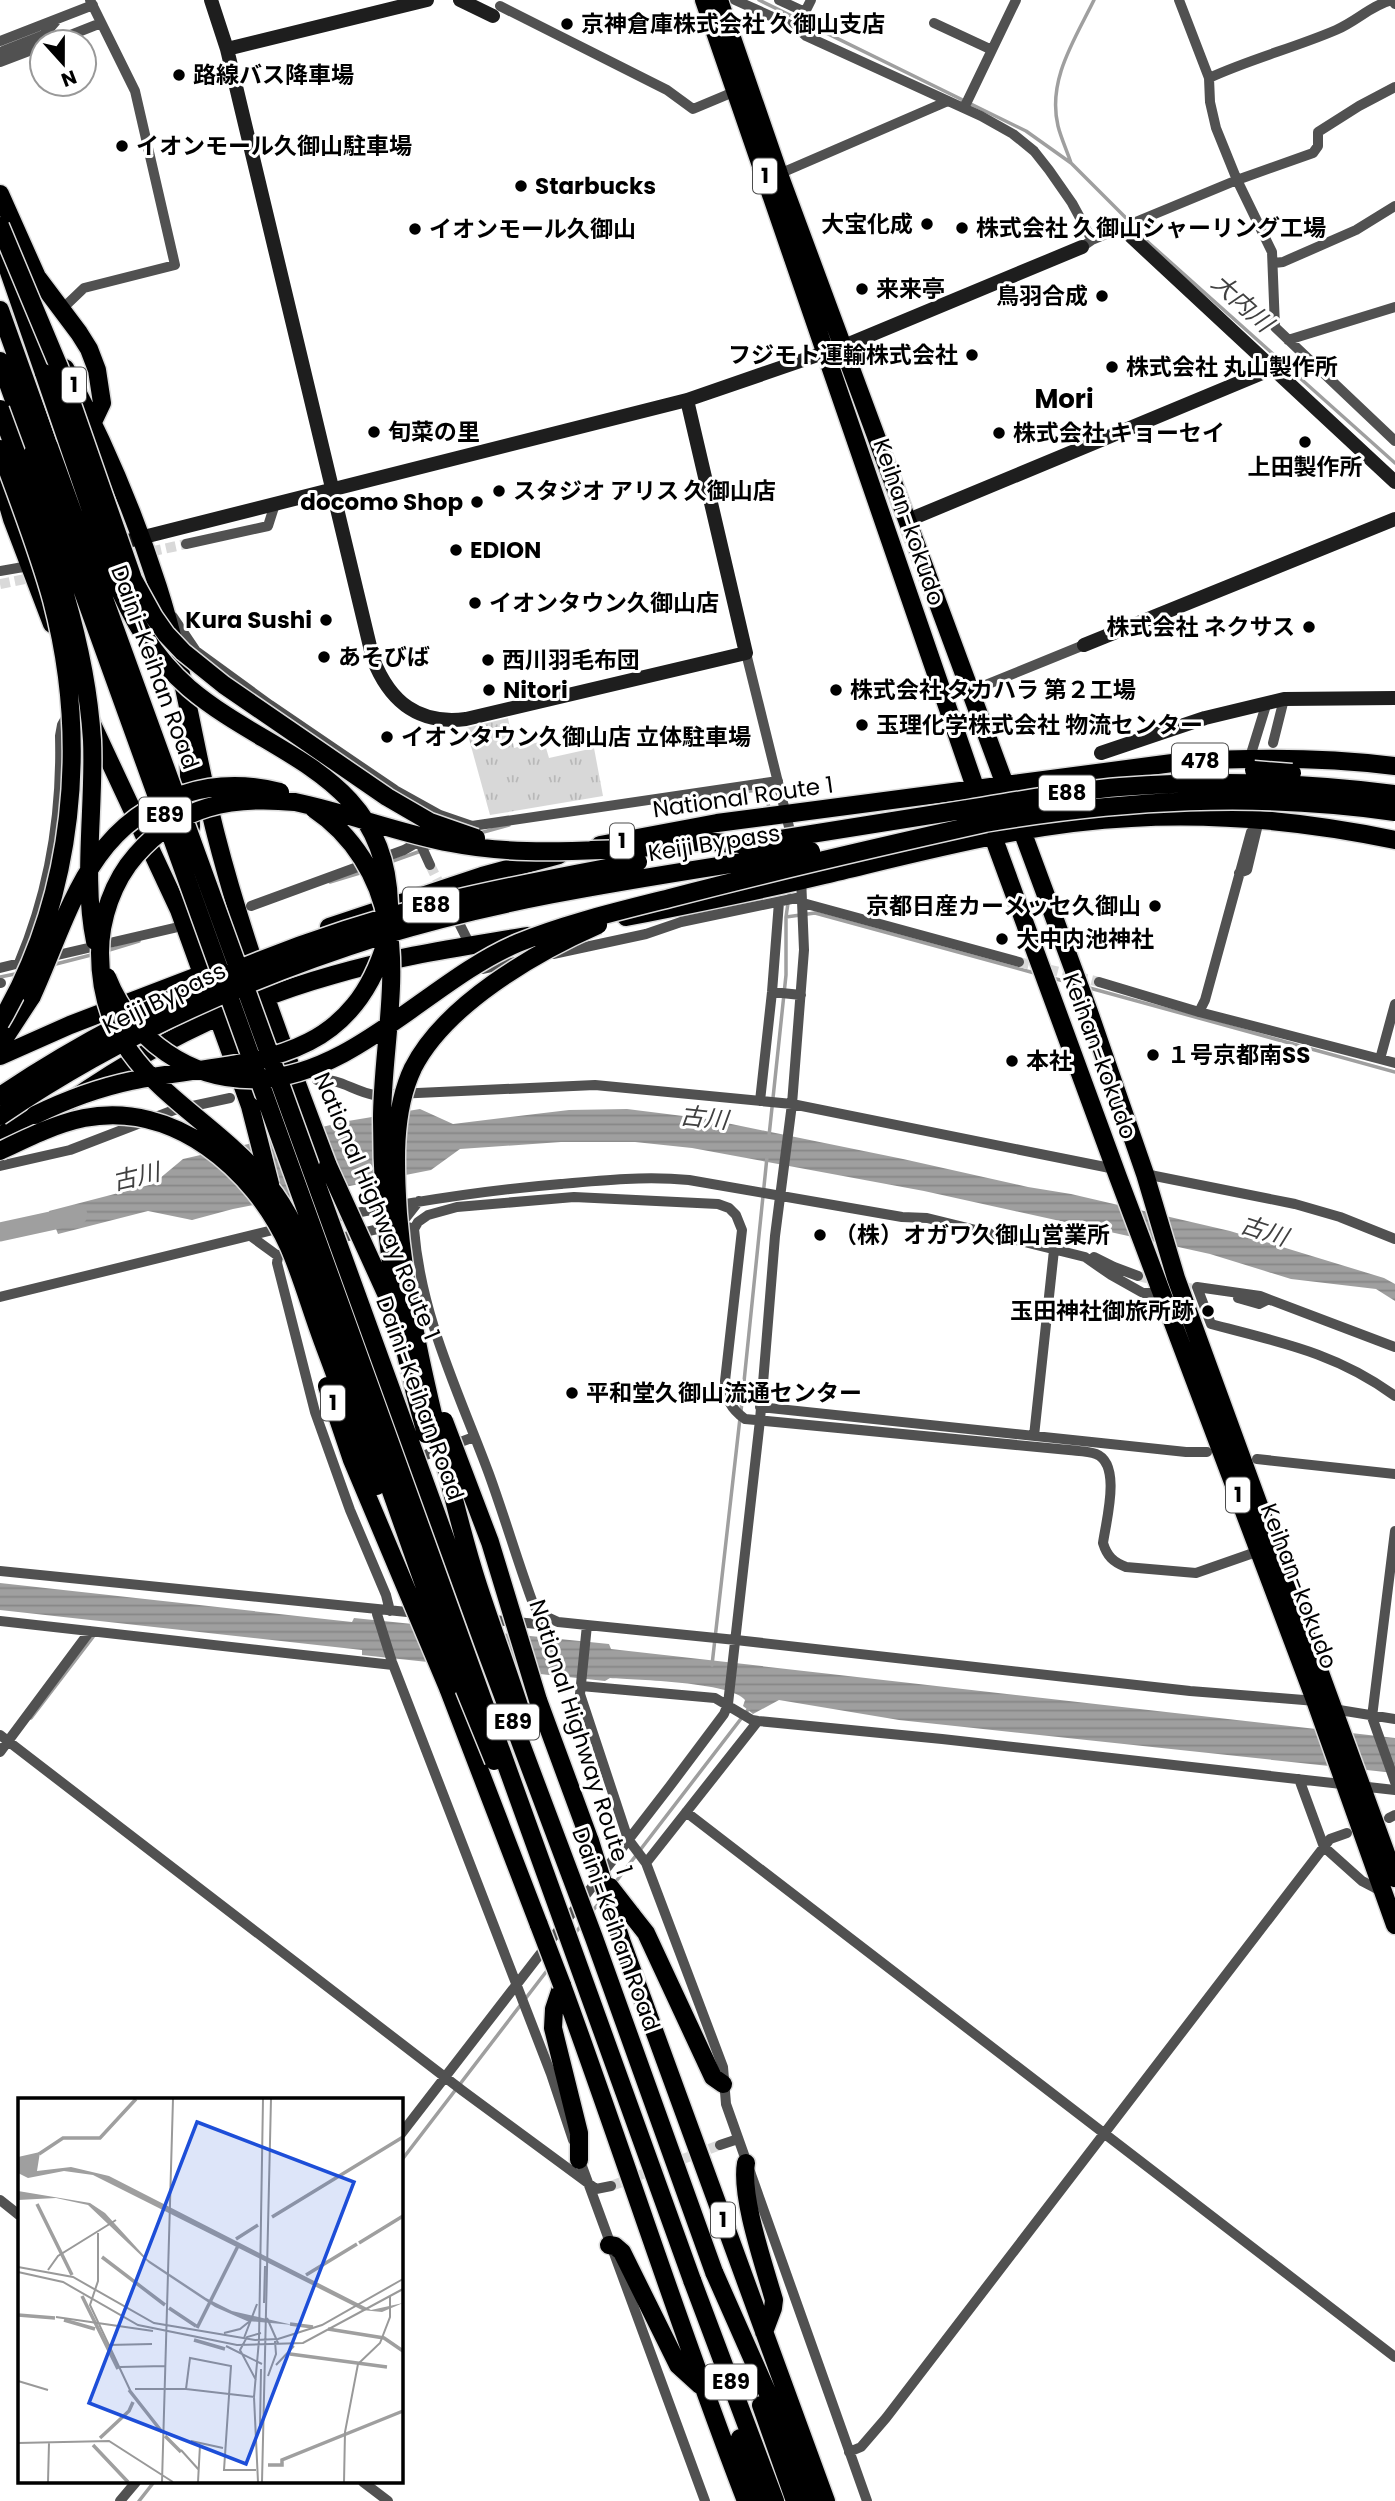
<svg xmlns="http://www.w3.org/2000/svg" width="1395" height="2501" viewBox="0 0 1395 2501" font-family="Poppins,'Noto Sans JP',sans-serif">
	<defs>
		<pattern id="grass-tufts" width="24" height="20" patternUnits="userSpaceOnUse" patternTransform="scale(1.75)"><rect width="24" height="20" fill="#d8d8d8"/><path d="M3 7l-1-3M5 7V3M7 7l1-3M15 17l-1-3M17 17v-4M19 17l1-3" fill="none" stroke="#b8b8b8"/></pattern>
		<pattern id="water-rules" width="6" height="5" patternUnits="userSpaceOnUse" patternTransform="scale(1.75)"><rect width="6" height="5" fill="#9f9f9f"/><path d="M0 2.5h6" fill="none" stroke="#878787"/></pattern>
	</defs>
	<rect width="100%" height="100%" fill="#fff"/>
	<path fill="url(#grass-tufts)" d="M508,718L514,748L544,741L549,758L594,748L603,796L490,815L466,728Z"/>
	<path fill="url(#water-rules)" d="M420,1109L453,1124L569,1110L627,1109L707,1119L903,1159L1028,1187L1071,1194L1230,1231L1384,1278L1395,1284V1301L1376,1289L1291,1279L1210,1254L924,1191L692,1148L635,1142H561L460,1149L431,1170L233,1209L192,1220L148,1211L58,1234L49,1211L153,1184L183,1159L348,1121Z
		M0,1583L352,1622L354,1618L609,1644L611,1649L1395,1738V1773L899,1720L779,1700L753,1714L743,1706L745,1700C731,1682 637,1680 610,1678L605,1681L362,1655V1650L0,1610Z"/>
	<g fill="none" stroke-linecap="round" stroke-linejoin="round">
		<path stroke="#9f9f9f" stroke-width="3.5" d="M759,0L1026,131L1071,163L1126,218L1140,235L1395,463
			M1071,163C1067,151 1061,138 1058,126C1047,80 1075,39 1094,0
			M697,798L758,790L766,797L770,811
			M480,833L509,825
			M390,862L435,846
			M330,882L363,872
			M786,917L815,913L1038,974
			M106,951L139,941
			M52,965L95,954
			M0,977L20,973
			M1052,978L1072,983
			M1086,987L1395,1072
			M769,1136L786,975V917L790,889
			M741,1411L767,1157
			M712,1665L740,1418
			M31,1718L93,1637
			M614,1884L750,1707
			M590,1914L603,1898
			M573,1936L583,1923
			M401,2161L549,1968
			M139,2501L154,2482"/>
		<path stroke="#9f9f9f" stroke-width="19" d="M0,1232L78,1215"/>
		<path stroke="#d9d9d9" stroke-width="10" stroke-dasharray="10 5" stroke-linecap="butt" d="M122,558L186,544
			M0,584L35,577
			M430,865L444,893
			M1019,962L1099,982
			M1138,1276L1202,1291
			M611,2186L720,2145"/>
		<g stroke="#dbdbdb" stroke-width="21">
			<path id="highway" d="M704,0L976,790L1118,1177L1315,1700L1395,1925
				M719,0L779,174L1088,1009L1145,1174L1176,1278L1395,1878
				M0,194L37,277L79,333L89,349L97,370L102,403L93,422
				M0,246L44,373
				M0,310L49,447
				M0,361L33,453
				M65,368C102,438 134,512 158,587C184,668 195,753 216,835C245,948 287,1058 328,1166
				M0,478L12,519L52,624
				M68,666L79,696L179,910L250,1106
				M188,747L191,827
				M600,845L717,823L1180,762C1252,757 1323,757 1395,766
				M631,849L705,841L742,845
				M626,917C692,904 758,891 824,875C925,851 1027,823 1131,818C1219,813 1309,822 1395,840
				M329,927L482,876L559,855
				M0,1045L32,996
				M0,1056L70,1025L250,956
				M0,1136L35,1115
				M23,1136C116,1063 219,1007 333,975C397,956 462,947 527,936
				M448,1688L539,1925
				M538,1700L590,1841
				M631,1914L646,1933L713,2077L723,2084
				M621,1940L826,2501
				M562,1985C625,2157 680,2331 746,2501
				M562,1985L554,2009L553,2028L579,2133V2160
				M746,2163C740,2196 764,2265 774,2300L773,2308L764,2332
				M609,2245L615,2246L622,2252L678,2365L700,2385
				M714,2272L799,2464L812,2501
				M692,2280L775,2501
				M761,2405L795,2501
				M740,2438L761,2501"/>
		</g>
		<path stroke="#515151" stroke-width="10" d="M735,0L797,28L806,36L981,116L1013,134L1034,151L1049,170L1072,203L1092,240L1082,247
			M779,0L805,12
			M1179,0L1209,78
			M1395,4L1392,0C1370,6 1357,21 1336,30C1294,48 1250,59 1209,78L1210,102L1216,128L1237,180L1272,252L1275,327L1395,441
			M500,6L667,90L693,109L736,91
			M934,23L992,50
			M797,28L811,0
			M0,41L93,5
			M53,42L101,23
			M0,52L44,35L56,21
			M0,62L42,46
			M964,108L1016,0
			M779,174L948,101
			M1092,240L1237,180L1313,153L1318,146V132L1359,106L1395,87
			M1274,263L1283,262L1356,230L1395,206
			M61,310L84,288L175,265L135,91L90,0
			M1288,340L1395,307
			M186,544L268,526L275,504
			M0,571L29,566
			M173,617L196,651L270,705L395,790L440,815L472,826L778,781
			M746,653L792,839
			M971,691L1084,645
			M1273,743L1284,699
			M1250,757L1267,702
			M420,843L430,865
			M1239,873L1247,870L1259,820
			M803,903L1019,962
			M251,906L404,850L425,838
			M455,915L468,941
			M553,954L646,934L681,922L801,897
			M49,957L174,928
			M19,963C49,892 62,814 60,736L62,725L67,716
			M480,964L482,969L521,961
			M0,968L24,962
			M1099,982L1199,1012L1380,1059L1395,1004
			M0,983H1
			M772,992L801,995
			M1199,1012L1205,1000L1251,832
			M1380,1059L1395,1063
			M317,1080C338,1077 353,1091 374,1095L595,1085L792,1104L1115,1169
			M760,1101L772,992L779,902
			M0,1166L70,1150L174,1110L230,1098
			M1145,1174L1295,1204L1340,1217L1395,1239
			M307,1223C391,1205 475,1191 561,1184C604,1180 646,1176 689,1180L902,1217L927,1218L1085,1257L1111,1275L1143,1293H1163
			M401,1224L419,1201
			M414,1229L418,1222L428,1215L457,1207L574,1197L718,1204L729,1208L736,1215L742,1230L725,1381C726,1399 730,1408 745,1419L1069,1450C1077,1451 1088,1451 1096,1454C1122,1464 1106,1521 1103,1543C1107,1556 1113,1562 1126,1567L1196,1573L1259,1551
			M252,1237L278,1256
			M332,1240L399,1224L414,1229C421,1317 459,1393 489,1474C505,1518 518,1563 534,1606L545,1616L558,1622L587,1625L736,1640L1190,1691L1316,1701
			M294,1250L278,1256L277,1263L315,1412L350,1510L386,1595L390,1611
			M1094,1257L1114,1267L1138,1276
			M0,1297L281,1228
			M1238,1298L1259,1304L1267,1300
			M1211,1324L1197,1287L1260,1296L1395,1347
			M1211,1324C1279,1342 1337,1353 1395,1396
			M760,1407L1186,1452H1207
			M1034,1436L1054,1250
			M1257,1459L1395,1474
			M412,1460L474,1437
			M1395,1531L1372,1717L1395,1782
			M0,1571L417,1613
			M378,1610L377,1614L392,1662L551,2074L573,2140
			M450,1616L537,1624L542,1614
			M0,1621L393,1665
			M587,1625L580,1694L628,1839L646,1863L723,2067L726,2104L867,2501
			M581,1686L715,1698L752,1720L758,1721L942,1739L1395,1790
			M1333,1709L1395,1719
			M0,1735L463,2091L596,2189L611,2186
			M0,1752L90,1631
			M1299,1779L1324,1847L1362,1881L1383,1892
			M686,1812L1395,2357
			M1389,1818L1395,1815
			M646,1863L758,1721
			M401,2134L670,1786L724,1714L728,1704L760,1420L775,1236L792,1104L804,950L801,877
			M720,2145L738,2139
			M579,2158L705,2501
			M0,2200L19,2215
			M849,2452L861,2447L886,2418L1330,1839L1347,1833
			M363,2482L388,2501
			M120,2501L136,2482"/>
		<path stroke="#1e1e1e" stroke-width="14" d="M211,0L227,49L373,659C390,702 418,725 466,719L746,653L687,400
			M460,0L493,16
			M227,49L427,0
			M1122,228L1395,482
			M906,521L1272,369
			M112,545L687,400L844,346L1082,247
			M1084,645L1395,519
			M1101,753L1205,718L1284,699L1395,698"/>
		<use href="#highway" stroke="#000" stroke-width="18"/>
		<g stroke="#dbdbdb" stroke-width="21" stroke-linecap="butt">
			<path id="highway-bridge" d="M0,226L59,367L133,579L154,617L166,634L183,652L224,685L387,797L430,822L476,838
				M44,373L113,574C131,618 153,657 189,688C270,757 386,773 389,904
				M0,409C39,517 85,624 92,740C95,804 82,880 95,941
				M49,447L485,1648L594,1938L714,2272
				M0,449C18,499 38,549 52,600C89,741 75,896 0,1023
				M33,453L692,2280
				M1254,770L1292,773
				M314,809C353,835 379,877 387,922C399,981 382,1057 382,1119C382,1226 396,1331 426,1434
				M984,823C1123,800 1255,792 1395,812
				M742,845C818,833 893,821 968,809C1018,801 1069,791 1120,787C1212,780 1304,782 1395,794
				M591,850L631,849
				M107,977C132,1040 190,1082 259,1079C355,1075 432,979 518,943C567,923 619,911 670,898C778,870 886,845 994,821
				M32,996C69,915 88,823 184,794C215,784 249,784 280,792
				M0,1096C131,1008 282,943 435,904C502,887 570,875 638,862
				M250,1106L270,1184
				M35,1115C66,1100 98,1088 131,1081C238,1059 347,1073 386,942
				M0,1116C116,1037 248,978 381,936C521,893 668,875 811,851
				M0,1151C27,1138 55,1124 84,1118C174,1101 253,1168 289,1247C302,1277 311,1310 323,1342C341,1390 358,1438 377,1486
				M328,1166L389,1300
				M327,1386L352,1460L448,1688
				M444,1421L490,1542L538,1700
				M522,1715C508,1671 492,1628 478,1585C461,1533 449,1479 436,1427C419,1356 404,1286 398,1214C395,1167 392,1112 413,1068C445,1005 534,953 598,925
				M494,1761L438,1624L316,1279C303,1246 291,1213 268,1185C201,1103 100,1077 100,953C100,919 113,881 136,855C180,805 231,796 295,802C348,813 398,833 451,843C501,853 552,852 602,850
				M590,1841L621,1940
				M610,1887L631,1914
				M539,1925L562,1985"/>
		</g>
		<use href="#highway-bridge" stroke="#000" stroke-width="18"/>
	</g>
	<g fill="#000" stroke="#fff" stroke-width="2.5">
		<circle cx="567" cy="24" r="7"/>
		<circle cx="179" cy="75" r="7"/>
		<circle cx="122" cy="146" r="7"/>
		<circle cx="521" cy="186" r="7"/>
		<circle cx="927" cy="224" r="7"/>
		<circle cx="962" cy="228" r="7"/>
		<circle cx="415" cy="229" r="7"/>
		<circle cx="862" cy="289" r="7"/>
		<circle cx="1102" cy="296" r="7"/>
		<circle cx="972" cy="355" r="7"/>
		<circle cx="1112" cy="367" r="7"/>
		<circle cx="374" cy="432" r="7"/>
		<circle cx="999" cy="433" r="7"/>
		<circle cx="1305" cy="442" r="7"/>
		<circle cx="499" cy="491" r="7"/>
		<circle cx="477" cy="502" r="7"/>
		<circle cx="456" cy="550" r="7"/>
		<circle cx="475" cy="603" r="7"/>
		<circle cx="326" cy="620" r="7"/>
		<circle cx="1309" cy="627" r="7"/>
		<circle cx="324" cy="657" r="7"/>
		<circle cx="488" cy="660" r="7"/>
		<circle cx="489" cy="690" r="7"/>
		<circle cx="836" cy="690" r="7"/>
		<circle cx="862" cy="725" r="7"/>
		<circle cx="387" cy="737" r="7"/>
		<circle cx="1155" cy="906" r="7"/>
		<circle cx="1002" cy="939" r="7"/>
		<circle cx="1153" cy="1055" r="7"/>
		<circle cx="1012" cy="1061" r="7"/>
		<circle cx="820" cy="1235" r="7"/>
		<circle cx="1208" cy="1311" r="7"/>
		<circle cx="572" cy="1393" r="7"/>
	</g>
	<g text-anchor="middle" stroke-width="6" stroke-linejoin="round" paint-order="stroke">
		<g fill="#fff" stroke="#4c4c4c" stroke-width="2">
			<rect x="753" y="158.5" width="24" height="35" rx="5"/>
			<rect x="62" y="367.5" width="24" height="35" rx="5"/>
			<rect x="1172" y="743.5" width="56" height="35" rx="5"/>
			<rect x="1039" y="775.5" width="56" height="35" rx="5"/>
			<rect x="139" y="797.5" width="52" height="35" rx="5"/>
			<rect x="610" y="823.5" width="24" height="35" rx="5"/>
			<rect x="403" y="887.5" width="56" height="35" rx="5"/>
			<rect x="321" y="1385.5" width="24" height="35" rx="5"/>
			<rect x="1226" y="1477.5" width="24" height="35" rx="5"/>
			<rect x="487" y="1704.5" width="52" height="35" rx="5"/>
			<rect x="711" y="2202.5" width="24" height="35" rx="5"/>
			<rect x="705" y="2364.5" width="52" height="35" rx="5"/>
		</g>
		<g font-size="21" font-weight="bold" fill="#000">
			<text x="765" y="183">1</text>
			<text x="74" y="392">1</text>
			<text x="1200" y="768">478</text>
			<text x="1067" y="800">E88</text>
			<text x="165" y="822">E89</text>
			<text x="622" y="848">1</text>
			<text x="431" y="912">E88</text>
			<text x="333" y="1410">1</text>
			<text x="1238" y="1502">1</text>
			<text x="513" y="1729">E89</text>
			<text x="723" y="2227">1</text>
			<text x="731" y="2389">E89</text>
		</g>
		<g font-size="23" font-weight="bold" fill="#000" stroke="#fff" text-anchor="start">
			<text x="581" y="32">京神倉庫株式会社 久御山支店</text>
			<text x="193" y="83">路線バス降車場</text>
			<text x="136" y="154">イオンモール久御山駐車場</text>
			<text x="535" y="194">Starbucks</text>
			<text x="913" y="232" text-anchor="end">大宝化成</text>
			<text x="976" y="236">株式会社 久御山シャーリング工場</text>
			<text x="429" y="237">イオンモール久御山</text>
			<text x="876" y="297">来来亭</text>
			<text x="1088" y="304" text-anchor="end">鳥羽合成</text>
			<text x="958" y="363" text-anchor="end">フジモト運輸株式会社</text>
			<text x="1126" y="375">株式会社 丸山製作所</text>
			<text x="388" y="440">旬菜の里</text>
			<text x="1013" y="441">株式会社 キョーセイ</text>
			<text x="1305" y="475" text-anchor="middle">上田製作所</text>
			<text x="513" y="499">スタジオ アリス 久御山店</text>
			<text x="463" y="510" text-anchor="end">docomo Shop</text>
			<text x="470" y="558">EDION</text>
			<text x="489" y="611">イオンタウン久御山店</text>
			<text x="312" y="628" text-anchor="end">Kura Sushi</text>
			<text x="1295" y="635" text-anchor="end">株式会社 ネクサス</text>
			<text x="338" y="665">あそびば</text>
			<text x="502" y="668">西川羽毛布団</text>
			<text x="503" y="698">Nitori</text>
			<text x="850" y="698">株式会社 タカハラ 第２工場</text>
			<text x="876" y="733">玉理化学株式会社 物流センター</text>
			<text x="401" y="745">イオンタウン久御山店 立体駐車場</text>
			<text x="1141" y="914" text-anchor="end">京都日産カーメッセ久御山</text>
			<text x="1016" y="947">大中内池神社</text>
			<text x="1167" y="1063">１号京都南SS</text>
			<text x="1026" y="1069">本社</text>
			<text x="834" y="1243">（株）オガワ久御山営業所</text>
			<text x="1194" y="1319" text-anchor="end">玉田神社御旅所跡</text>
			<text x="586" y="1401">平和堂久御山流通センター</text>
		</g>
		<g font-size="23" fill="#000" stroke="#fff">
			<text transform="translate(909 522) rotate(71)" y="8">Keihan-kokudo</text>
			<text transform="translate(155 667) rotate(70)" y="8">Daini-Keihan Road</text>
			<text transform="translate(743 797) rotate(-8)" y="8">National Route 1</text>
			<text transform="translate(714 843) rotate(-9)" y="8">Keiji Bypass</text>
			<text transform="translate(164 998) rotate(-26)" y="8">Keiji Bypass</text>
			<text transform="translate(1100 1056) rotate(70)" y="8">Keihan-kokudo</text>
			<text transform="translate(377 1206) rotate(67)" y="8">National Highway Route 1</text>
			<text transform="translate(420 1398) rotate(70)" y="8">Daini-Keihan Road</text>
			<text transform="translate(1299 1586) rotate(69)" y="8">Keihan-kokudo</text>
			<text transform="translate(581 1737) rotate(72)" y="8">National Highway Route 1</text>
			<text transform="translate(616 1929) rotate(70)" y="8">Daini-Keihan Road</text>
		</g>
		<g font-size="24" font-style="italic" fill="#404040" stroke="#fff">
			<text transform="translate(1242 303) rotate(42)" y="8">大内川</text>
			<text transform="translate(704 1118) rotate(6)" y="8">古川</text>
			<text transform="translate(136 1177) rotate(-13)" y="8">古川</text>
			<text transform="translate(1264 1231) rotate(18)" y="8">古川</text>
		</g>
		<g font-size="26" font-weight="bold" fill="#000" stroke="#fff">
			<text x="1064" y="408">Mori</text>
		</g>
	</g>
	<g transform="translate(18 2098)">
		<rect width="385" height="385" fill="#fff"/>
		<path d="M22,54L19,73L53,69L91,78L353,212L385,205L364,214L344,212L75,77L46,73L10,80L0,75V59ZM0,93L72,105L87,115L129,161L188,200L214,213L275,227L229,223L197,209L131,165L70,107L38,100L0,102Z" fill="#9f9f9f"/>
		<path fill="none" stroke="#9f9f9f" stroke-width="3.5" d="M21,56L45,40H82L118,1M19,106L54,177M254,119L385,39M218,141L240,127M341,145L385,118M84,159L147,207M288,177L339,146M64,198L100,271M151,210L178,228M0,217L37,220M46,222L77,231M272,226L295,229M179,230L220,148M310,231L366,240L385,253M176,242L207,251M272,256L369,269M111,292L144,334M147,338L163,354M82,340L111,313L115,304M75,347L110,384M250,367H264V362L385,313"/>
		<path fill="none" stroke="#999" stroke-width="2" d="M80,135V183L72,207L112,292M0,169L55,179L136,225L237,242L260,241L304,227L385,181M30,172L40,158L98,122M0,174L45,184L120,227L219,247L285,245L385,191M246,205L247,168M38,219L135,233M249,220L260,245M206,235L222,231L232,223M226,240L239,206M90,247L134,246M208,248L244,266M258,267L276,248M102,269L147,268M250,278L258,256L257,243M238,282L222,252L229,239L243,235M0,283L30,292M117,291H168L237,299M168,291L172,260L213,268L206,372H238M242,329L243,271M173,343L205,350M0,345L91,343L155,384M163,352L181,372M30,384L31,345M144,384L155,1M180,384L182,347M240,384L236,299L241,242L245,1M244,384L253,1M326,384L327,334L340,266L362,245L372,219V198"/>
		<path fill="#1d4ed8" fill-opacity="0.15" stroke="#1d4ed8" stroke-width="3.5" d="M179,24L336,84L228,366L71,305Z"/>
		<rect width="385" height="385" fill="none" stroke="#000" stroke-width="3.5"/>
	</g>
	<g transform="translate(63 63) rotate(159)"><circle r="33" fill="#ffffff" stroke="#999999" stroke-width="2"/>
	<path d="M0-5L12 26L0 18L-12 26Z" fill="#000000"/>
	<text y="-10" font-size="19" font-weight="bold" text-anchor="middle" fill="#000000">N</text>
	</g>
</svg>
